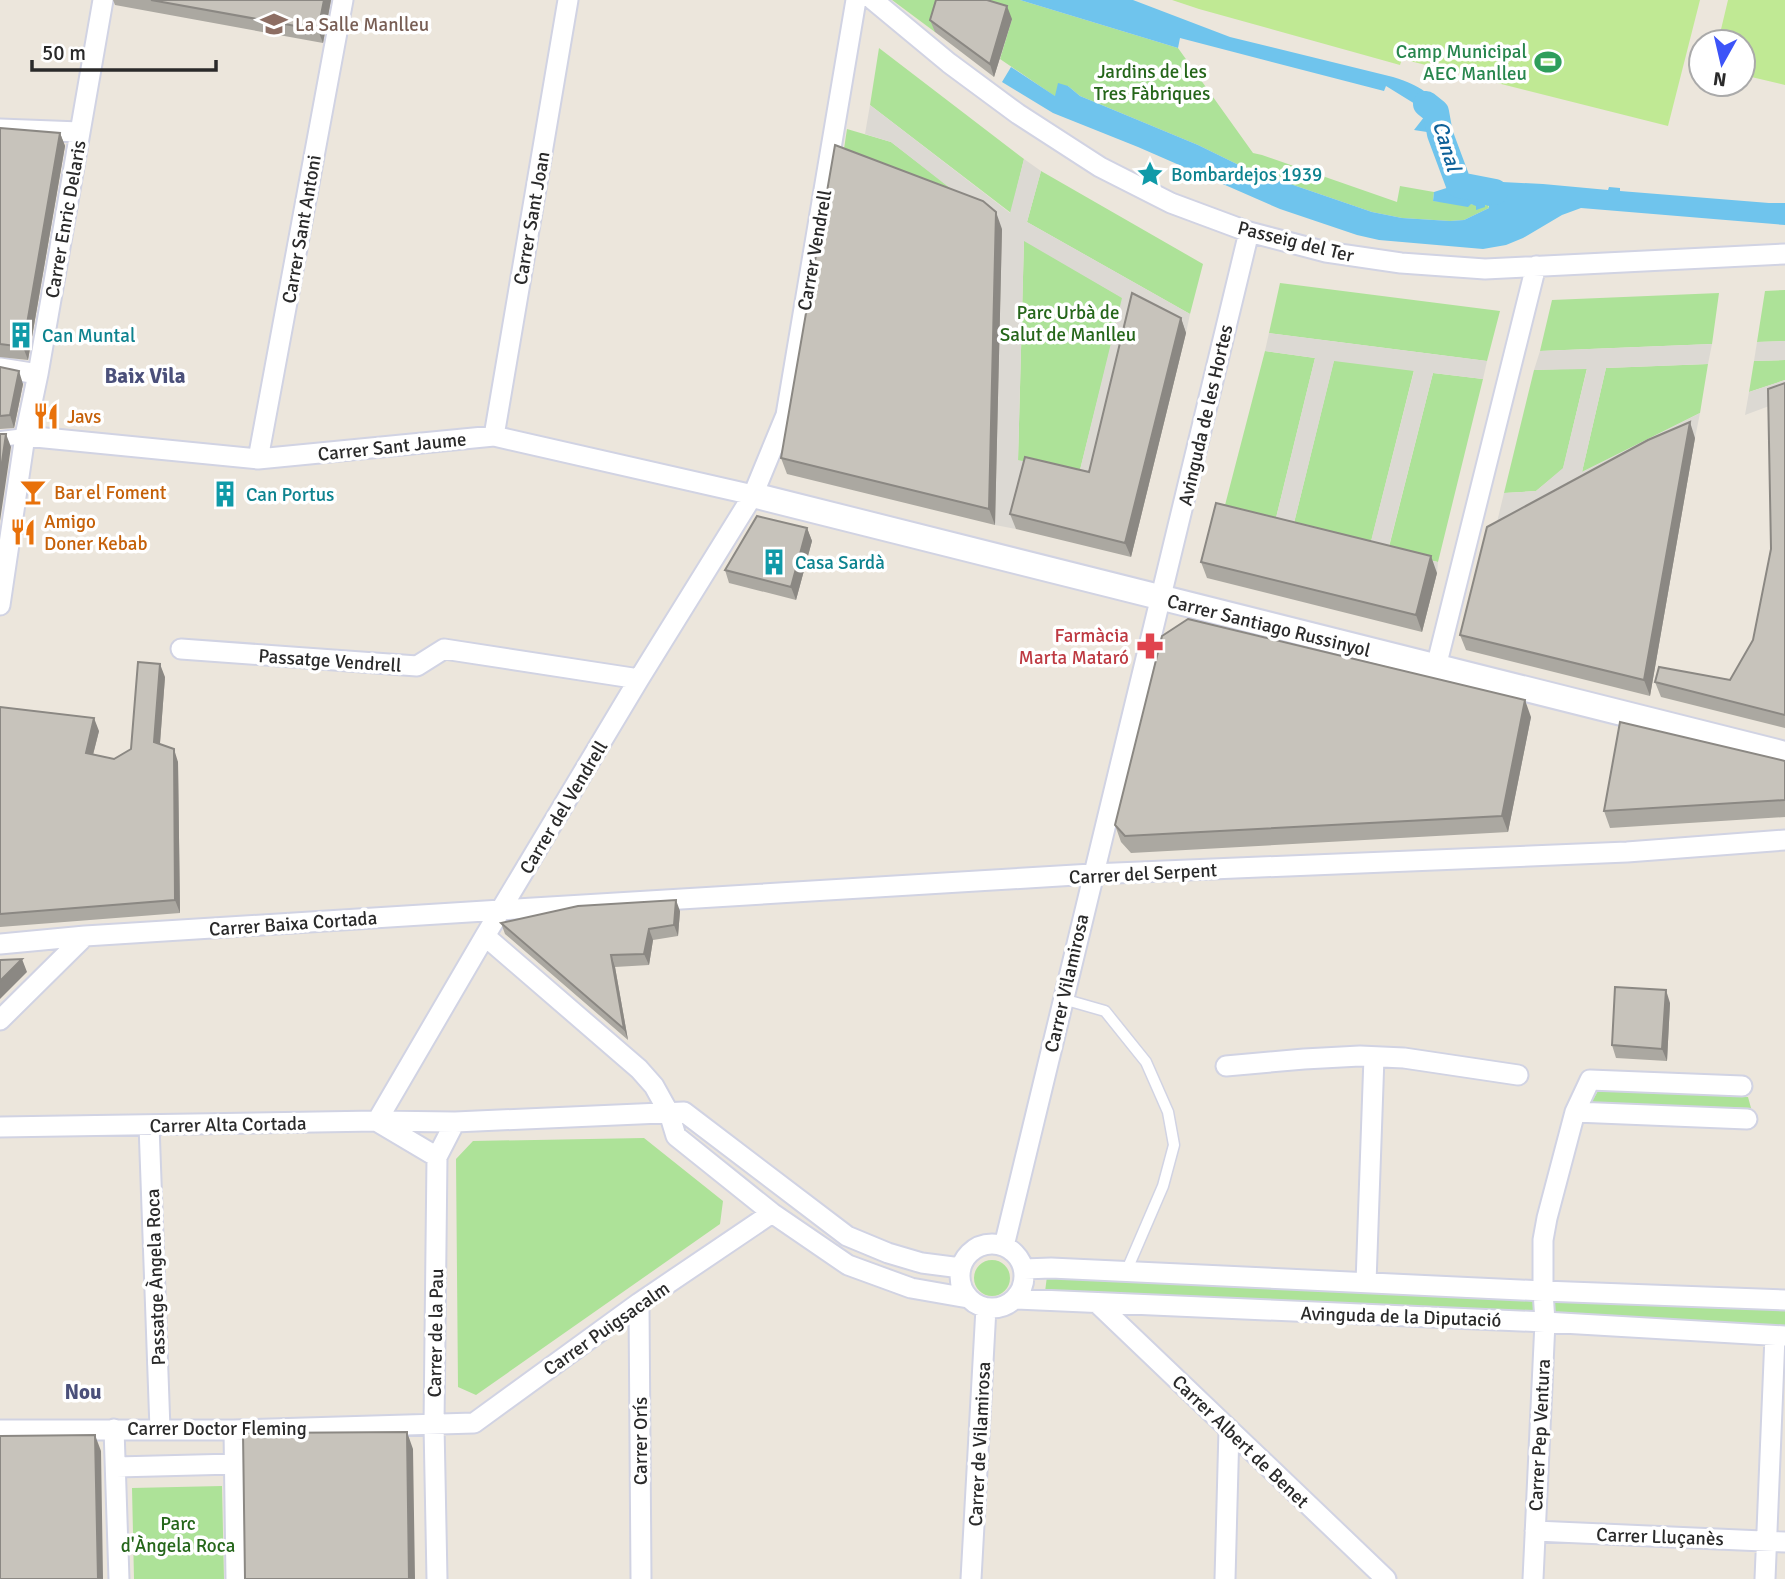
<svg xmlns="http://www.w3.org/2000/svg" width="1785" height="1579" viewBox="0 0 1785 1579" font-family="Signika,sans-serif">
	<rect width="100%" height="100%" fill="#ece6dc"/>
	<path fill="#ade298" d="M892,0H944L935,32Z
		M951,0H1020L1178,48L1253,153L1262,155L1397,202L1400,186L1434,192L1433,201L1471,204C1477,206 1482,205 1488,205L1489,208L1464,220L1450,221L1402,218L1372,212L1247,169L1198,145L1080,96L1068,86L1056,97L1000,59L1012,19Z
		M879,48L1024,159L1011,213L870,105Z
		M847,129L891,142L989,217L842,162Z
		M1041,171L1203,264L1190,314L1027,222Z
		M1024,240L1123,298L1079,474L1018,461Z
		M1280,283L1500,311L1487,361L1269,333Z
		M1785,290V341L1757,342L1765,291Z
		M1719,293L1712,344L1540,351L1552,300Z
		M1265,351L1315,358L1275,522L1224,509Z
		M1334,360L1414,370L1370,546L1293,527Z
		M1785,360V380L1749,392L1754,361Z
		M1708,364L1700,413L1582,472L1606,368Z
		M1587,368L1563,469L1536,491L1504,493L1534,370Z
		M1433,373L1483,379L1438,562L1388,551Z
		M1598,1091L1748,1097L1751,1108L1591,1103Z
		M644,1138L723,1201L720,1224L476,1395L458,1387L456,1159L473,1141Z
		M974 1278a18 18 0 1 1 36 0a18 18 0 1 1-36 0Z
		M1047,1276L1535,1298V1313L1045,1292Z
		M1552,1300L1785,1310V1326L1552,1315Z
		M222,1486L224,1579H134L132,1488Z"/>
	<path fill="#c0e994" d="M1172,0H1700L1668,126L1402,59L1400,65L1199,9Z
		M1728,0H1785V85L1743,75V42H1718Z"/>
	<path fill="#dcd9d3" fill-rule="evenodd" d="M870,105L1010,213L1024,159L1041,171L1027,222L1190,314L1186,333L1138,308L1098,473L1149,485L1145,499L1030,471L1016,529L995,525L1002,229L891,142L865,134ZM1024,241L1122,298L1079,474L1018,460Z
		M1269,333L1487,361L1483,379L1433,373L1388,550L1438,562L1437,573L1222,519L1275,522L1315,358L1265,351ZM1334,361L1414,371L1370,545L1293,527Z
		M1785,341V360L1754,361L1757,342Z
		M1712,344L1708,364L1606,368L1582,472L1700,413L1695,438L1654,456L1492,543L1504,493L1536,491L1563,468L1587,369L1534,370L1540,351Z
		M1785,380V400L1745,415L1749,392Z"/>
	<path fill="#6fc4ed" d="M1020,0H1133L1230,37L1393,77C1424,87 1427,92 1449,116L1440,134L1414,130L1428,112L1386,86L1384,91L1180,38L1178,48Z
		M1011,67L1055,96L1058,83L1068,86L1080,96L1198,145L1247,169L1372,212L1402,218L1450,221L1464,220L1489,208V206L1485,205V207L1476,210V206L1471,204L1468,207L1433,201L1434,192L1481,177L1483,181L1543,184L1608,190L1609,187L1620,188V191L1769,203H1785V225L1581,208L1562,215L1523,238L1506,245L1483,249L1379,240L1357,235L1280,209L1138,147L1053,113L1002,82Z"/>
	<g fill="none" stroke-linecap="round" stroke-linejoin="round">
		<path stroke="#6fc4ed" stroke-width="26" d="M1426,104L1436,112L1440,134L1459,185L1495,192"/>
		<g stroke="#d1d3e3" stroke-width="13">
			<path id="service" d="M1063,999L1105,1011L1146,1062L1168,1112L1174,1145L1163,1186L1126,1272"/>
		</g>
		<g stroke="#d1d3e3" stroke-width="18">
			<path id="pedestrian" d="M0,439L25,436"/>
		</g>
		<g stroke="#d1d3e3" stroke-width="23">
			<path id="minor" d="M873,0L949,63L1018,114L1100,167L1171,203L1249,232L1326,252L1401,263L1485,269L1785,254
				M0,129L80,132
				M0,368L38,374
				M25,436L258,459L494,436L753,495
				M494,436L568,0
				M258,459L343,0
				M0,605L25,436L38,374L103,0
				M181,649L417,666L444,649L639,679
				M1436,667L1536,266
				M485,936L639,1069L654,1086L669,1113L676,1136L772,1213L848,1265L911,1288L968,1298
				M0,944L85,936L501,910L1092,874L1627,852L1785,840
				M0,1020L85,936
				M1226,1066L1304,1059L1360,1056L1404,1058L1518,1075
				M1575,1112L1747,1119
				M377,1121L485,936L639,679L753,495L786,415L856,0
				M378,1122L437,1157
				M149,1125L160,1429
				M0,1127L377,1121L455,1122
				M960 1276a32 32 0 1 1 64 0a32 32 0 1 1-64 0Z
				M1004,1246C1084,908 1169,570 1249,232
				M1024,1269L1051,1268L1543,1291L1785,1300
				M1366,1283L1374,1057
				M1016,1299L1545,1322L1785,1336
				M639,1303L641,1579
				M1097,1303L1386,1579
				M114,1429L119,1579
				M0,1430H234L474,1423L639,1303L772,1213
				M234,1430L236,1579
				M116,1467L235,1464
				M1535,1531L1785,1542
				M437,1579L434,1425L437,1157L455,1122L684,1112L847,1236L888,1253L922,1263L961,1268
				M971,1579L986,1308
				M1225,1579L1229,1429
				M1533,1579L1545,1322L1543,1291V1240L1547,1218L1575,1112L1590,1080L1742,1086
				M1765,1579L1775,1336"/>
		</g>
		<g stroke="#d1d3e3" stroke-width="28">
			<path id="tertiary" d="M753,495L1785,754"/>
		</g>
		<use href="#service" stroke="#fff" stroke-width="10"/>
		<use href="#pedestrian" stroke="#fff" stroke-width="14"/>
		<use href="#minor" stroke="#fff" stroke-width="19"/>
		<use href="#tertiary" stroke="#fff" stroke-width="24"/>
	</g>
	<path fill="#aba8a1" d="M113,0H331L323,43L115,5Z
		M1012,19L994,77L935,32L930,20Z
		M0,128L60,133L65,146L28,360L0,357Z
		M1002,229L995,525L787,474L781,458Z
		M1181,318L1186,333L1131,557L1016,529L1010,514L1089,472Z
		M0,367L23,384L14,428L0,429Z
		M1785,383V728L1661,697L1655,682L1730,680L1753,640L1771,549Z
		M1695,438L1650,696L1466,650L1460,635Z
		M807,528L812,541L796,600L729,583L725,570Z
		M1201,562L1437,573L1422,632L1207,578Z
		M165,677L160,744L178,762L180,913L0,927V707L99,731L93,755L114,759L131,749Z
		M1531,717L1508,832L1131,853L1121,842L1115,825Z
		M1785,761V817L1610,828L1604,811Z
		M680,911L678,936L653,940L649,965L615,967L628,1040L505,934L501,923Z
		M1670,1003L1667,1061L1616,1058L1612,1045Z"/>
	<path fill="#8b8883" d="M324,0H331L323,43L318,30Z
		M1007,6L1012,19L994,77L990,64Z
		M60,133L65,146L28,360L23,347Z
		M996,212L1002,229L995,525L989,509Z
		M1181,318L1186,333L1131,557L1125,543Z
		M19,371L23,384L14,428L10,415Z
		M1690,422L1695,438L1650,696L1644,680Z
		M6,434L11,447L0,521V476Z
		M807,528L812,541L796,600L791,587Z
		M1431,556L1437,573L1422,632L1416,615Z
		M160,664L165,677L159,755L154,742Z
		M1525,700L1531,717L1508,832L1502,816Z
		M94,718L99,731L90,766L86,753Z
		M174,749L178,762L180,913L175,900Z
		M676,900L680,911L678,936L674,925Z
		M649,929L653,940L649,965L644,954Z
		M611,955L615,967L628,1040L624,1029Z
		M22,959L27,972L0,999V981Z
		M1666,990L1670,1003L1667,1061L1662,1049Z
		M407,1432L413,1449L415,1579H409Z
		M95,1435L101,1451L103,1579H98Z"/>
	<path fill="#c7c3bb" stroke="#8b8883" stroke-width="2" d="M151,0H324L318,30Z
		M936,0H987L1007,6L990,64L930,20Z
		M0,128L60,133L23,347L0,344Z
		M835,145L983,201L996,212L989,509L781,458Z
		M1132,293L1181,318L1125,543L1010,514L1025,457L1089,472Z
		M0,367L19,371L10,415L0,416Z
		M1785,383V715L1655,682L1659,667L1730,680L1753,640L1771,549L1768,389Z
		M1690,422L1644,680L1460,635L1487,527L1648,440Z
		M0,434H6L0,476Z
		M1216,503L1431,556L1416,615L1201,562Z
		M757,516L807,528L791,587L725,570Z
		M1188,619L1525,700L1502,816L1125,836L1115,825L1162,636Z
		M138,662L160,664L154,742L174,749L175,900L0,914V707L94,718L86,753L114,759L131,749Z
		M1620,722L1785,761V800L1604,811Z
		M676,900L674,925L649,929L644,954L611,955L624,1029L501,923L578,906Z
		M22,959L0,981V960Z
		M1615,987L1666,990L1662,1049L1612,1045Z
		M407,1432L409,1579H245L243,1433Z
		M95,1435L98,1579H0V1436Z"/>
	<defs>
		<g id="school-bare" transform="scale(2.1)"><path d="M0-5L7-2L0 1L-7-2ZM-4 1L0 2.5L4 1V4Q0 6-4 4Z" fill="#8d6e63" stroke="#fff" stroke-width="2.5" paint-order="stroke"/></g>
		<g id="stadium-bare" transform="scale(2.1)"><path d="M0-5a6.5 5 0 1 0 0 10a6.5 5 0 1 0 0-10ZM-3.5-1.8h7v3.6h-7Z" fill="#2e9e5b" stroke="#fff" stroke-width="2.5" paint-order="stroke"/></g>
		<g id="sight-bare" transform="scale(2.1)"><path d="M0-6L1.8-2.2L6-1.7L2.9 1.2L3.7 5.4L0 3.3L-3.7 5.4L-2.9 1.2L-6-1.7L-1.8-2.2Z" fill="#0f9aa8" stroke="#fff" stroke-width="2.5" paint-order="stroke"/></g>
		<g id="building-bare" transform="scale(2.1)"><path d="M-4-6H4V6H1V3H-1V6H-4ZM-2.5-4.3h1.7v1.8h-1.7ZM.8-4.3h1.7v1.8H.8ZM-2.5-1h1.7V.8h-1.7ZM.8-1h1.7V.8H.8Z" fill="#0f9aa8" stroke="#fff" stroke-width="2.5" paint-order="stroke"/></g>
		<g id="restaurant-bare" transform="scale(2.1)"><path d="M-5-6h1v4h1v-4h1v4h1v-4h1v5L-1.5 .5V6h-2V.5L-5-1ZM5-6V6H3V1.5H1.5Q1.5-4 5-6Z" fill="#e8710a" stroke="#fff" stroke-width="2.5" paint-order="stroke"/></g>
		<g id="bar-bare" transform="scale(2.1)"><path d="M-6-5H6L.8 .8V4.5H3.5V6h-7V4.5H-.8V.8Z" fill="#e8710a" stroke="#fff" stroke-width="2.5" paint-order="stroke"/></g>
		<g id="pharmacy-bare" transform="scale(2.1)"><path d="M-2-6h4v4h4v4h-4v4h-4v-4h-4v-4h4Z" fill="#e0444e" stroke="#fff" stroke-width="2.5" paint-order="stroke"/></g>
	</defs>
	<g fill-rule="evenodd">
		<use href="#school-bare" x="274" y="24"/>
		<use href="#stadium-bare" x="1548" y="62"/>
		<use href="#sight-bare" x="1150" y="174"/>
		<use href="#building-bare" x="21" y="335"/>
		<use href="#restaurant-bare" x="46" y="416"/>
		<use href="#bar-bare" x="33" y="492"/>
		<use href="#building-bare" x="225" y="494"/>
		<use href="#restaurant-bare" x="23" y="532"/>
		<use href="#building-bare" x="774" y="562"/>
		<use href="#pharmacy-bare" x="1150" y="646"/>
	</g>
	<g text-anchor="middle" stroke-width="7" stroke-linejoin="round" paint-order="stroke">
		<g font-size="19" fill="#785e54" stroke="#fff" text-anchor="start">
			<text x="295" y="31">La Salle Manlleu</text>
		</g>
		<g font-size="19" fill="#27864d" stroke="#fff" text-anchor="end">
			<text x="1527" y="58">Camp Municipal<tspan x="1527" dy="22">AEC Manlleu</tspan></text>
		</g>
		<g font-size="19" fill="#25661a" stroke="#fff">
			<text x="1152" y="78">Jardins de les<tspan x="1152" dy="22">Tres Fàbriques</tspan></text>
			<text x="1068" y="319">Parc Urbà de<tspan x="1068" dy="22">Salut de Manlleu</tspan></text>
			<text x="178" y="1530">Parc<tspan x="178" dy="22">d'Àngela Roca</tspan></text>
		</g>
		<g font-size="19" fill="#0d838f" stroke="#fff" text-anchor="start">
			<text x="1171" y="181">Bombardejos 1939</text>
			<text x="42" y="342">Can Muntal</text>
			<text x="246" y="501">Can Portus</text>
			<text x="795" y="569">Casa Sardà</text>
		</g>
		<g font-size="19" fill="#2a2a2a" stroke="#fff">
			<text transform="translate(531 218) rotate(-80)" y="7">Carrer Sant Joan</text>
			<text transform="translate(65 219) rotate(-80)" y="7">Carrer Enric Delaris</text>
			<text transform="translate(301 229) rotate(-80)" y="7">Carrer Sant Antoni</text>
			<text transform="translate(1296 241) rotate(14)" y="7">Passeig del Ter</text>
			<text transform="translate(814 250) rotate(-80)" y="7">Carrer Vendrell</text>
			<text transform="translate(1205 415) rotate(-77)" y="7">Avinguda de les Hortes</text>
			<text transform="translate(392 446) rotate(-6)" y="7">Carrer Sant Jaume</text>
			<text transform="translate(1269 625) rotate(14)" y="7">Carrer Santiago Russinyol</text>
			<text transform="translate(330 660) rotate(4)" y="7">Passatge Vendrell</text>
			<text transform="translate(563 807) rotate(-59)" y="7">Carrer del Vendrell</text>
			<text transform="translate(1143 873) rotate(-3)" y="7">Carrer del Serpent</text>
			<text transform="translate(293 923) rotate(-4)" y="7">Carrer Baixa Cortada</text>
			<text transform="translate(1066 983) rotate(-77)" y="7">Carrer Vilamirosa</text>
			<text transform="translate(228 1124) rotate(-1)" y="7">Carrer Alta Cortada</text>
			<text transform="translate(155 1277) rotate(-92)" y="7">Passatge Àngela Roca</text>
			<text transform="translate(1401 1316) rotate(2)" y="7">Avinguda de la Diputació</text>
			<text transform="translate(606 1328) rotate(-35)" y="7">Carrer Puigsacalm</text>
			<text transform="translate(435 1333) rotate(-89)" y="7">Carrer de la Pau</text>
			<text x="217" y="1435">Carrer Doctor Fleming</text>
			<text transform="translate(1539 1435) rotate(-87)" y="7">Carrer Pep Ventura</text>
			<text transform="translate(640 1441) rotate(-90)" y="7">Carrer Orís</text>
			<text transform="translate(1241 1441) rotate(44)" y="7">Carrer Albert de Benet</text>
			<text transform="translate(979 1444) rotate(-87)" y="7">Carrer de Vilamirosa</text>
			<text transform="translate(1660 1536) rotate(2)" y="7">Carrer Lluçanès</text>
		</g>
		<g font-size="19" fill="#c56008" stroke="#fff" text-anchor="start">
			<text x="67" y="423">Javs</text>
			<text x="54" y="499">Bar el Foment</text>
			<text x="44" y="528">Amigo<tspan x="44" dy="22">Doner Kebab</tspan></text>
		</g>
		<g font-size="19" fill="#be3a42" stroke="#fff" text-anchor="end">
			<text x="1129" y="642">Farmàcia<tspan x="1129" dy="22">Marta Mataró</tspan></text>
		</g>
		<g font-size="21" font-style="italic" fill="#0e6199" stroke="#fff">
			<text transform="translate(1447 146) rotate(73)" y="7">Canal</text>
		</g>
		<g font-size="21" font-weight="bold" fill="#4b507a" stroke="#fff">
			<text x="145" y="383">Baix Vila</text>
			<text x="83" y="1399">Nou</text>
		</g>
	</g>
	<g transform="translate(1722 63) rotate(188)"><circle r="33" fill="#ffffff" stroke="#aaaaaa" stroke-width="2"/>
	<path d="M0-5L12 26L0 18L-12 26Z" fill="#3d54f8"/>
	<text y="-10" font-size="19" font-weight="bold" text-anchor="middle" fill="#2a2a2a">N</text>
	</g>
	<path d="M32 60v10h184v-10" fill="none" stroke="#2a2a2a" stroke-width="3.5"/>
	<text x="42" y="60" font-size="21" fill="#2a2a2a" stroke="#ffffff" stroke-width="5" paint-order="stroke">50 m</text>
</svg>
